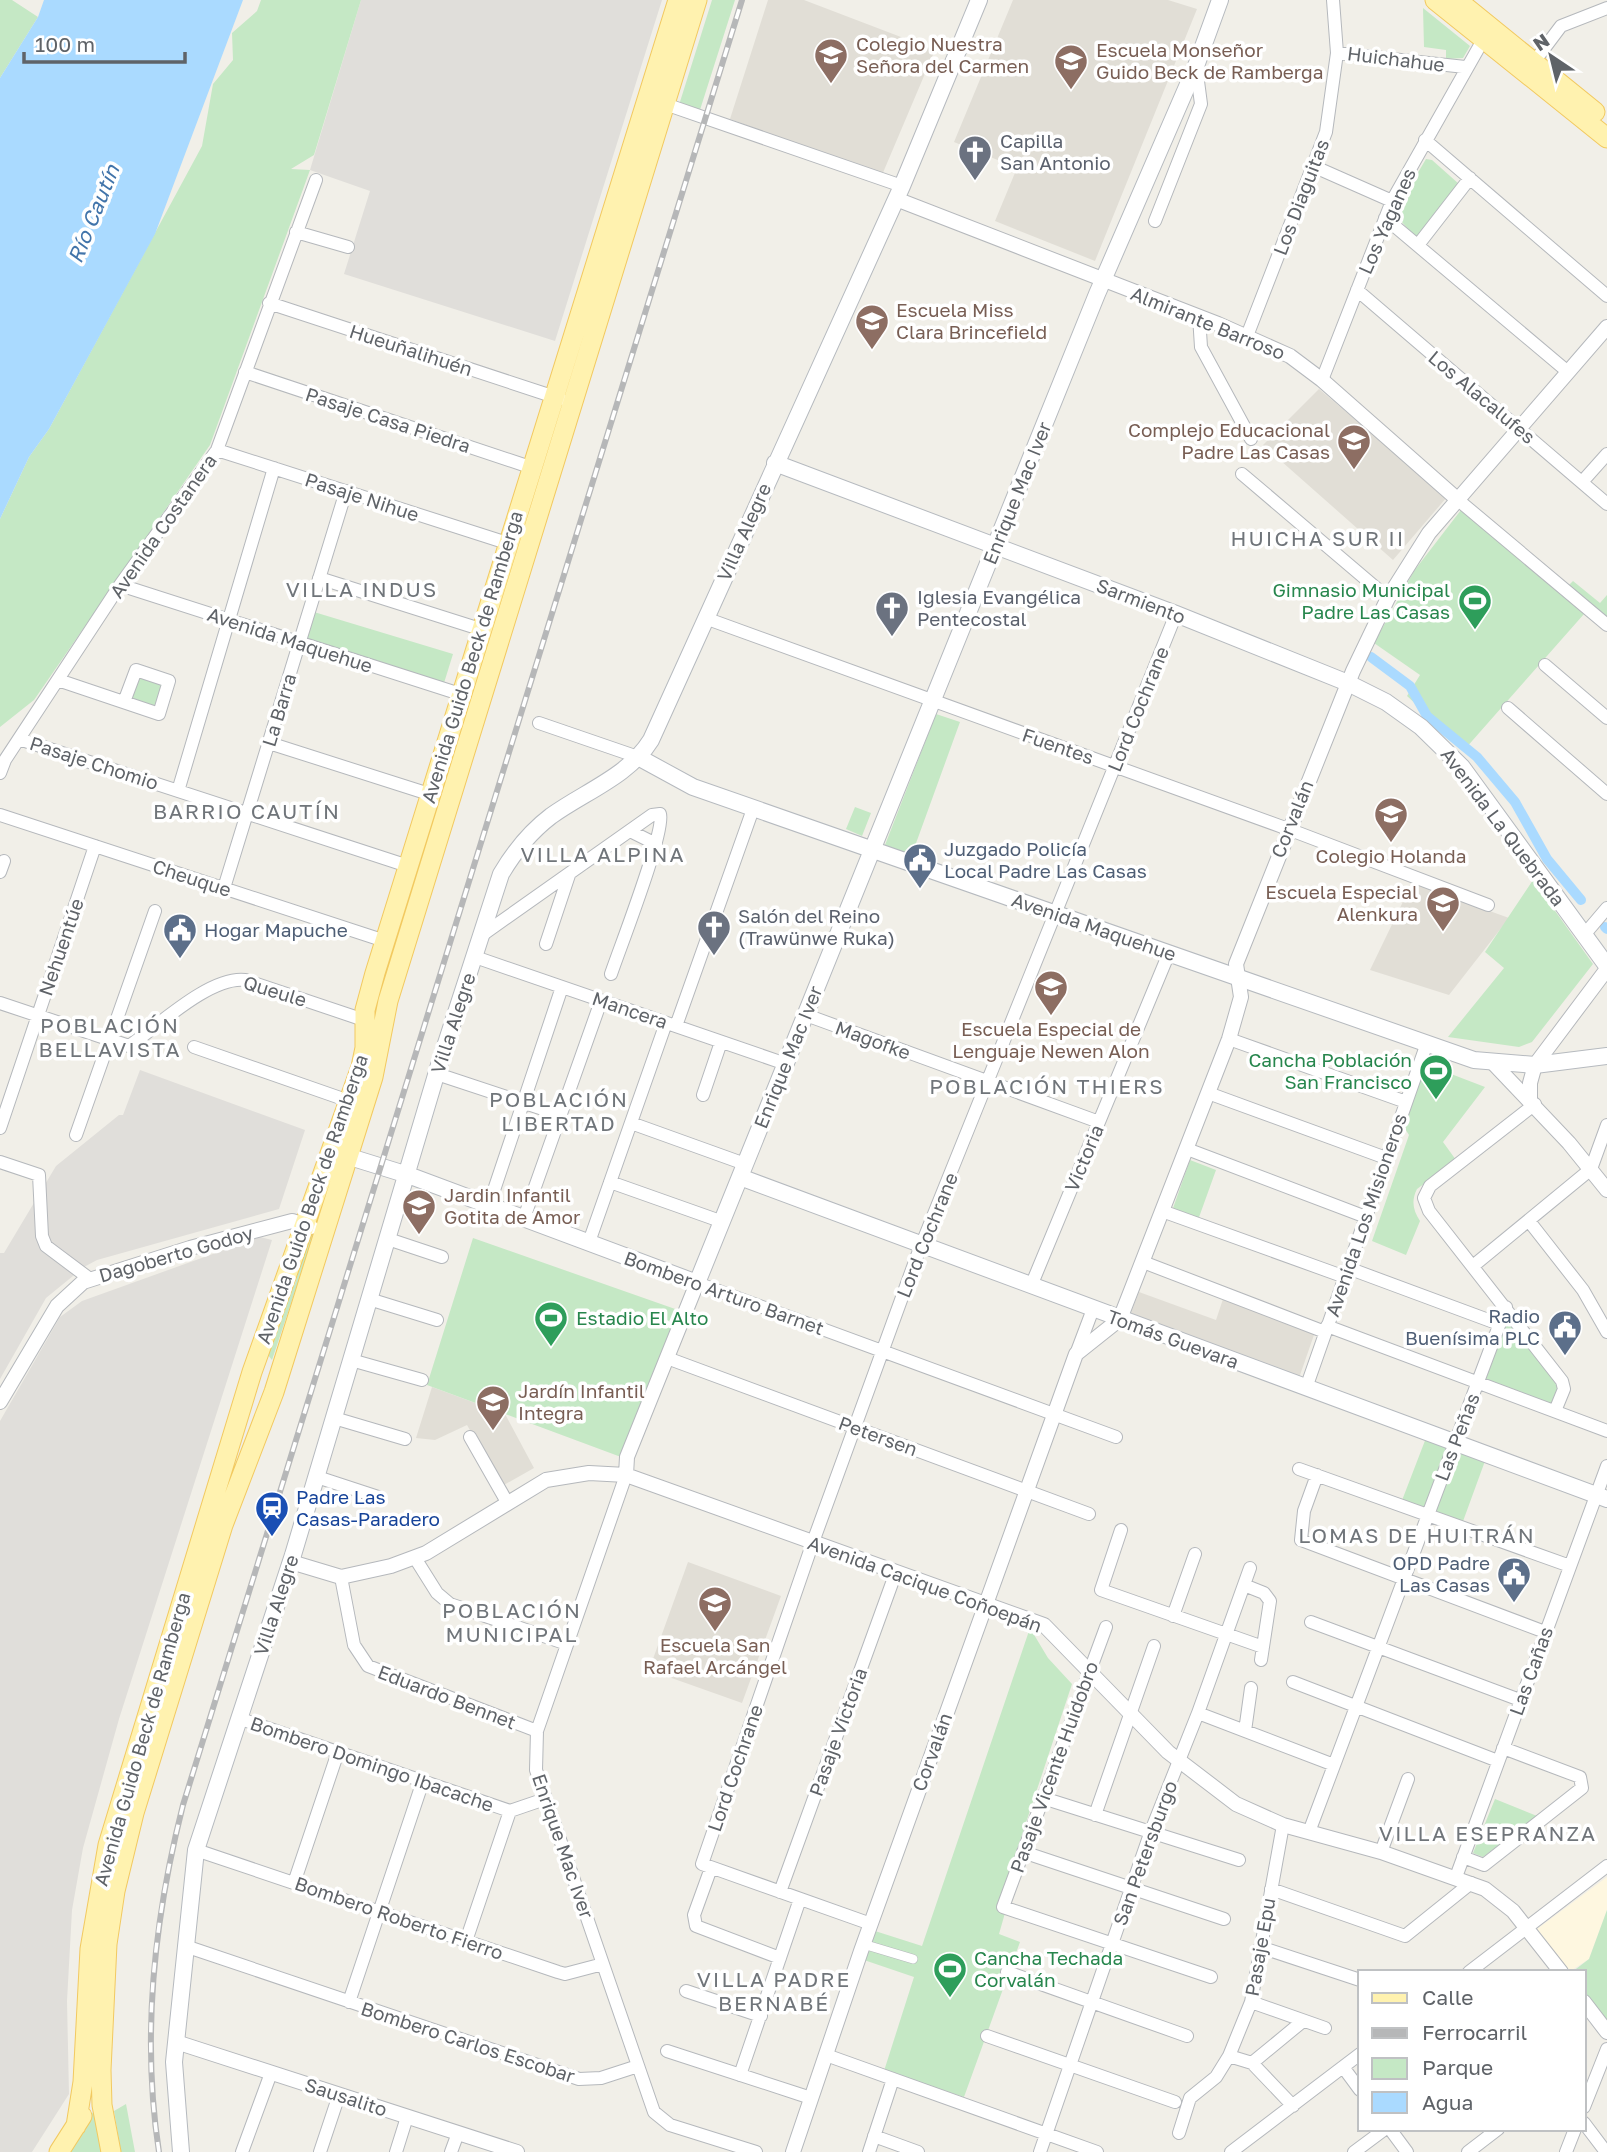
<svg xmlns="http://www.w3.org/2000/svg" width="1607" height="2152" viewBox="0 0 1607 2152" font-family="'Golos Text',sans-serif">
	<rect width="100%" height="100%" fill="#f1efe8"/>
	<path fill="#fef7e0" d="M1607,1877V1910L1589,1959L1569,1972L1537,1929Z"/>
	<path fill="#e0deda" d="M361,0H662L555,341L344,274L370,191L310,170Z
		M140,1070L305,1130L279,1209L97,1260L84,1267L46,1298L0,1379V1253H4L56,1166L119,1115H123Z
		M260,1237L272,1240L119,1719L83,1848L72,1910L67,2001L69,2094L32,2152H0V1421L60,1317L82,1301Z"/>
	<path fill="#e1ded6" d="M768,0H804L935,50L882,175L730,119Z
		M1013,0H1168L1197,9L1095,261L995,221L1017,168L954,142Z
		M1319,389L1447,497L1393,560L1263,445Z
		M1412,883L1509,918L1449,995L1370,970Z
		M1139,1292L1216,1320L1223,1299L1315,1332L1299,1378L1129,1318Z
		M432,1387L505,1414L534,1468L502,1486L467,1425L435,1440L416,1438Z
		M688,1562L781,1596L742,1703L649,1670Z"/>
	<path fill="#c5e8c5" d="M0,0H12L38,17L0,78Z
		M261,0H361L314,155L291,169L310,170L210,445L34,700L0,727V519L29,457L49,429L202,146L213,84L233,60L232,33L257,11Z
		M712,0H735L699,113L679,105Z
		M1423,8L1470,46L1463,58L1446,59V50L1424,47Z
		M1426,159L1432,160L1459,184L1416,238L1394,213Z
		M1461,510L1584,614L1465,749L1407,696L1420,675L1374,643L1414,571Z
		M1573,581L1600,603L1607,595V618L1569,585Z
		M314,612L453,654L444,683L306,639Z
		M138,673L166,683L157,711L129,701Z
		M936,714L960,722L911,857L885,845Z
		M855,807L871,813L862,836L846,829Z
		M1533,880L1593,964L1532,1042L1519,1047L1448,1037L1504,968L1485,952Z
		M1425,1064L1485,1087L1443,1142L1456,1160L1417,1189C1411,1201 1413,1210 1420,1221L1406,1255L1372,1241L1409,1135L1402,1124Z
		M1190,1160L1216,1170L1198,1220L1172,1211Z
		M309,1233L314,1235L272,1360L268,1355L285,1299L295,1284Z
		M473,1238L678,1310L621,1457L427,1385Z
		M1508,1320L1560,1386L1553,1406L1485,1381Z
		M1426,1438L1451,1447L1427,1512L1401,1503Z
		M1456,1450L1485,1461L1462,1524L1433,1514Z
		M1030,1628L1048,1658L1072,1684L997,1910L1005,1913L999,1934L1020,1942L964,2097L884,2071L914,1977L864,1960L875,1931L922,1946Z
		M1495,1799L1537,1816L1483,1857L1473,1853Z
		M1607,1910V2022L1584,1991V1972H1572L1589,1959Z
		M126,2104L135,2152H121L114,2111Z
		M95,2109L103,2152H68Z"/>
	<path fill="#aadaff" d="M44,0H243L155,234L49,429L29,457L0,519V78L38,17Z"/>
	<g fill="none" stroke-linecap="round" stroke-linejoin="round">
		<path stroke="#aadaff" stroke-width="10" d="M1371,657L1410,686L1427,716L1477,757L1515,802L1547,859L1581,900
			M1605,927L1607,929"/>
		<g stroke="#b5b8bc" stroke-width="10">
			<path id="pedestrian" d="M863,1944L913,1959"/>
		</g>
		<g stroke="#b5b8bc" stroke-width="14">
			<path id="minor" d="M1337,53L1465,67
				M1534,62L1561,26L1607,8
				M665,104L902,186
				M1425,140L1607,296
				M1315,167L1392,201
				M1385,218L1568,372
				M1155,221L1201,104L1196,66
				M296,232L348,247
				M1418,245L1470,178
				M1357,290L1607,504
				M269,303L561,399
				M1199,316L1201,347L1251,439
				M1247,336L1326,132L1337,53L1333,0
				M245,372L530,467
				M1322,380L1392,201L1483,40
				M217,450L507,543
				M1242,474L1388,598
				M1582,482L1607,454
				M1457,499L1607,625
				M319,578L480,629
				M120,585L460,694
				M705,618L1288,829L1488,905
				M1545,665L1607,718
				M58,680L159,714L169,681L136,670L124,702
				M1508,708L1607,794
				M539,723L638,757
				M19,739L408,866
				M269,743L429,794
				M0,773L5,760L120,585L217,450L316,180
				M178,791L274,468
				M0,815L385,941
				M630,831L656,844
				M0,872L4,861
				M224,888L346,491
				M482,935L652,815L660,814C666,830 619,950 611,974
				M1584,935L1607,908
				M546,944L569,875
				M475,957L786,1064
				M0,1003L129,1046C158,1026 210,976 245,980L364,1020
				M806,1015L1099,1122
				M676,1026L753,809
				M1229,1039L1406,1102
				M194,1047L349,1101
				M437,1074L561,1115
				M1208,1093L1386,1158
				M703,1095L721,1042
				M1535,1104L1430,1186L1424,1198L1429,1211L1562,1381L1564,1389L1555,1411
				M631,1123L745,1164
				M0,1128L95,846
				M76,1135L155,911
				M1187,1149L1366,1217
				M0,1162L39,1175L42,1236L46,1246L90,1279
				M610,1182L723,1222
				M489,1205L562,987
				M1162,1211L1345,1277
				M524,1218L601,1001
				M1529,1221L1583,1290L1607,1332
				M388,1239L442,1257
				M589,1242L666,1023
				M1143,1262L1325,1332
				M1473,1266L1591,1169L1607,1125
				M1348,1268L1499,1324
				M697,1283L1116,1437
				M1031,1286L1169,953
				M369,1299L437,1320
				M1327,1326L1607,1431
				M1076,1354L1093,1309
				M667,1358L1089,1514
				M351,1360L422,1380
				M1306,1388L1427,1043
				M334,1418L405,1439
				M470,1437L507,1502
				M1299,1469L1570,1566
				M626,1475L537,1731L536,1770L654,2112L670,2125L756,2152
				M1317,1475L1304,1511L1301,1540L1545,1632
				M317,1477L378,1497
				M1121,1530L1101,1590L1263,1647
				M415,1558L437,1593L450,1604L567,1644
				M341,1577L354,1645L368,1666L537,1731
				M1244,1585L1264,1593L1270,1601L1261,1660
				M1173,1616L1195,1554
				M1311,1622L1520,1700
				M1106,1627L1003,1907L1211,1977
				M1293,1682L1498,1761
				M1198,1713L1334,1765
				M238,1718L510,1811L545,1799
				M1245,1731L1251,1688
				M1043,1798L1239,1860
				M1095,1815L1154,1646
				M1309,1832L1506,1307
				M196,1850L558,1972L565,1974L603,1964
				M1023,1852L1224,1919
				M1381,1852L1408,1779
				M1463,1857L1484,1865L1582,1788L1580,1777L1503,1748
				M711,1868L694,1915L696,1926L780,1958
				M1456,1877L1607,1466
				M294,1883L338,1752
				M1271,1889L1405,1936L1471,1883
				M780,1892L896,1572
				M871,1924L702,1864L813,1542L917,1256L1176,614
				M466,1941L510,1811
				M188,1947L579,2079L601,2078L638,2066
				M1260,1947L1360,1980
				M1007,1972L1187,2036
				M1469,1972L1607,1866
				M686,1991L761,2016
				M349,2002L423,1781
				M1251,2002L1325,2028
				M987,2036L1175,2102
				M667,2051L811,2098
				M826,2055L1097,2152
				M1229,2056L1252,2063L1293,2106
				M1252,2063L1303,2021
				M1343,2067L1360,2090
				M740,2075L800,1899
				M1584,2107L1607,2049
				M1584,2123L1606,2152
				M1390,2129L1407,2152
				M1179,2133L1190,2098L1216,2077L1229,2056L1251,2002L1283,1825
				M874,2136L918,2152
				M242,2152L271,2073
				M320,2152L339,2095
				M396,2152L407,2117
				M451,2152L458,2133
				M869,2152L893,2079
				M1040,2152L1151,1831L1198,1713L1250,1568
				M1231,2152L1360,2054
				M1354,2152L1385,2129
				M1468,2152L1498,2129
				M1566,2152L1575,2129"/>
		</g>
		<g stroke="#b5b8bc" stroke-width="16">
			<path id="tertiary" d="M896,199L1218,324L1290,356L1322,380L1457,499
				M1494,1064L1569,1143L1607,1190
				M1530,1099V1083L1535,1065L1607,969
				M0,1402L57,1306L83,1282L190,1248L292,1221L311,1227
				M626,1475L627,1457L697,1283
				M291,1562L341,1577L391,1566L426,1553L546,1480L589,1473L626,1475L1044,1625L1168,1752L1236,1804L1283,1825L1381,1852L1485,1889L1513,1911L1561,1972
				M1584,2002L1607,2032
				M176,2042L517,2152
				M793,2152L861,1951L1076,1354L1120,1319L1229,1039L1241,997L1236,964L1353,671L1388,598L1429,533L1607,327"/>
		</g>
		<g stroke="#b6babf" stroke-width="18">
			<path id="secondary" d="M775,463L1176,614L1348,683L1386,702L1421,727L1462,767L1607,966
				M638,757L693,787L1474,1060L1535,1065L1607,1056
				M337,1153L408,1175L697,1283L1097,294L1196,66L1220,0
				M740,1177L1607,1499
				M181,2152L174,2062L196,1850L293,1555L439,1065L501,874C514,852 530,832 551,816C584,792 629,776 651,740L902,186L979,0"/>
		</g>
		<g stroke="#f2c960" stroke-width="21">
			<path id="primary" d="M1435,0L1607,138
				M1457,0L1595,112
				M76,2126L83,2082L90,1949L108,1845L252,1372L361,1067L365,1048V1010L375,973L678,0
				M59,2152L82,2116
				M111,2152L102,2105L101,2070L107,1944L115,1891L134,1813L223,1525L274,1392L373,1077L388,1001L697,0"/>
		</g>
		<use href="#pedestrian" stroke="#fff" stroke-width="9"/>
		<use href="#minor" stroke="#fff" stroke-width="12"/>
		<use href="#tertiary" stroke="#fff" stroke-width="14"/>
		<use href="#secondary" stroke="#fff" stroke-width="16"/>
		<use href="#primary" stroke="#fff2af" stroke-width="19"/>
		<g stroke="#b6b7b8" stroke-width="6">
			<path id="rail" d="M159,2152C141,2035 154,1919 183,1805L742,0"/>
		</g>
		<use href="#rail" stroke="#fff" stroke-width="3.5" stroke-dasharray="10" stroke-linecap="butt"/>
	</g>
	<defs>
		<g id="school-pin" transform="scale(1.75)"><path d="M0 17L-7.5 6A9.5 9.5 0 1 1 7.5 6Z" fill="#8d6e63" stroke="#fff"/><path d="M0-5L7-2L0 1L-7-2ZM-4 1L0 2.5L4 1V4Q0 6-4 4Z" fill="#fff"/></g>
		<g id="church-pin" transform="scale(1.75)"><path d="M0 17L-7.5 6A9.5 9.5 0 1 1 7.5 6Z" fill="#6b7280" stroke="#fff"/><path d="M-1.2-6h2.4v3.5h3.3v2.4h-3.3V6h-2.4V-.1h-3.3v-2.4h3.3Z" fill="#fff"/></g>
		<g id="stadium-pin" transform="scale(1.75)"><path d="M0 17L-7.5 6A9.5 9.5 0 1 1 7.5 6Z" fill="#2e9e5b" stroke="#fff"/><path d="M0-5a6.5 5 0 1 0 0 10a6.5 5 0 1 0 0-10ZM-3.5-1.8h7v3.6h-7Z" fill="#fff"/></g>
		<g id="civic-pin" transform="scale(1.75)"><path d="M0 17L-7.5 6A9.5 9.5 0 1 1 7.5 6Z" fill="#5c6f8a" stroke="#fff"/><path d="M-.6-6.5H3V-4.5H.6V-3L4-1V1h2V6H-6V1h2V-1L-.6-3ZM-1.2 2.5V6h2.4V2.5Z" fill="#fff"/></g>
		<g id="station-pin" transform="scale(1.75)"><path d="M0 17L-7.5 6A9.5 9.5 0 1 1 7.5 6Z" fill="#1a4fb4" stroke="#fff"/><path d="M-3-6H3Q5-6 5-4V2Q5 4 3 4L4.5 6H3L1.5 4h-3L-3 6H-4.5L-3 4Q-5 4-5 2V-4Q-5-6-3-6ZM-3.5-4v3h7v-3ZM-3.5 1v1.5H-2V1ZM2 1v1.5H3.5V1Z" fill="#fff"/></g>
	</defs>
	<g fill-rule="evenodd">
		<use href="#school-pin" x="831" y="55"/>
		<use href="#school-pin" x="1071" y="61"/>
		<use href="#church-pin" x="975" y="152"/>
		<use href="#school-pin" x="872" y="321"/>
		<use href="#school-pin" x="1354" y="441"/>
		<use href="#stadium-pin" x="1475" y="601"/>
		<use href="#church-pin" x="892" y="608"/>
		<use href="#school-pin" x="1391" y="814"/>
		<use href="#civic-pin" x="920" y="860"/>
		<use href="#school-pin" x="1443" y="903"/>
		<use href="#church-pin" x="714" y="927"/>
		<use href="#civic-pin" x="180" y="930"/>
		<use href="#school-pin" x="1051" y="987"/>
		<use href="#stadium-pin" x="1436" y="1071"/>
		<use href="#school-pin" x="419" y="1206"/>
		<use href="#stadium-pin" x="551" y="1318"/>
		<use href="#civic-pin" x="1565" y="1327"/>
		<use href="#school-pin" x="493" y="1402"/>
		<use href="#station-pin" x="272" y="1508"/>
		<use href="#civic-pin" x="1514" y="1574"/>
		<use href="#school-pin" x="715" y="1603"/>
		<use href="#stadium-pin" x="950" y="1969"/>
	</g>
	<g text-anchor="middle" stroke-width="7" stroke-linejoin="round" paint-order="stroke">
		<g font-size="19" fill="#785e54" stroke="#fff" text-anchor="start">
			<text x="856" y="51">Colegio Nuestra<tspan x="856" dy="22">Señora del Carmen</tspan></text>
			<text x="1096" y="57">Escuela Monseñor<tspan x="1096" dy="22">Guido Beck de Ramberga</tspan></text>
			<text x="896" y="317">Escuela Miss<tspan x="896" dy="22">Clara Brincefield</tspan></text>
			<text x="1330" y="437" text-anchor="end">Complejo Educacional<tspan x="1330" dy="22">Padre Las Casas</tspan></text>
			<text x="1391" y="863" text-anchor="middle">Colegio Holanda</text>
			<text x="1418" y="899" text-anchor="end">Escuela Especial<tspan x="1418" dy="22">Alenkura</tspan></text>
			<text x="1051" y="1036" text-anchor="middle">Escuela Especial de<tspan x="1051" dy="22">Lenguaje Newen Alon</tspan></text>
			<text x="444" y="1202">Jardin Infantil<tspan x="444" dy="22">Gotita de Amor</tspan></text>
			<text x="518" y="1398">Jardín Infantil<tspan x="518" dy="22">Integra</tspan></text>
			<text x="715" y="1652" text-anchor="middle">Escuela San<tspan x="715" dy="22">Rafael Arcángel</tspan></text>
		</g>
		<g font-size="19" fill="#5f6368" stroke="#fff">
			<text transform="translate(1396 59) rotate(7)" y="7">Huichahue</text>
			<text transform="translate(1301 197) rotate(-69)" y="7">Los Diaguitas</text>
			<text transform="translate(1387 221) rotate(-66)" y="7">Los Yaganes</text>
			<text transform="translate(1208 323) rotate(22)" y="7">Almirante Barroso</text>
			<text transform="translate(411 350) rotate(18)" y="7">Hueuñalihuén</text>
			<text transform="translate(1482 397) rotate(40)" y="7">Los Alacalufes</text>
			<text transform="translate(388 420) rotate(18)" y="7">Pasaje Casa Piedra</text>
			<text transform="translate(1017 493) rotate(-68)" y="7">Enrique Mac Iver</text>
			<text transform="translate(362 497) rotate(18)" y="7">Pasaje Nihue</text>
			<text transform="translate(163 526) rotate(-55)" y="7">Avenida Costanera</text>
			<text transform="translate(744 532) rotate(-66)" y="7">Villa Alegre</text>
			<text transform="translate(1141 601) rotate(21)" y="7">Sarmiento</text>
			<text transform="translate(290 640) rotate(18)" y="7">Avenida Maquehue</text>
			<text transform="translate(472 657) rotate(-73)" y="7">Avenida Guido Beck de Ramberga</text>
			<text transform="translate(1138 709) rotate(-68)" y="7">Lord Cochrane</text>
			<text transform="translate(279 710) rotate(-73)" y="7">La Barra</text>
			<text transform="translate(1058 746) rotate(19)" y="7">Fuentes</text>
			<text transform="translate(94 763) rotate(18)" y="7">Pasaje Chomio</text>
			<text transform="translate(1292 819) rotate(-68)" y="7">Corvalán</text>
			<text transform="translate(1503 827) rotate(53)" y="7">Avenida La Quebrada</text>
			<text transform="translate(192 878) rotate(18)" y="7">Cheuque</text>
			<text transform="translate(1094 927) rotate(19)" y="7">Avenida Maquehue</text>
			<text transform="translate(61 947) rotate(-71)" y="7">Nehuentúe</text>
			<text transform="translate(275 991) rotate(17)" y="7">Queule</text>
			<text transform="translate(630 1010) rotate(19)" y="7">Mancera</text>
			<text transform="translate(453 1023) rotate(-72)" y="7">Villa Alegre</text>
			<text transform="translate(873 1040) rotate(20)" y="7">Magofke</text>
			<text transform="translate(788 1057) rotate(-68)" y="7">Enrique Mac Iver</text>
			<text transform="translate(1084 1158) rotate(-67)" y="7">Victoria</text>
			<text transform="translate(312 1199) rotate(-71)" y="7">Avenida Guido Beck de Ramberga</text>
			<text transform="translate(1366 1215) rotate(-71)" y="7">Avenida Los Misioneros</text>
			<text transform="translate(927 1235) rotate(-68)" y="7">Lord Cochrane</text>
			<text transform="translate(176 1254) rotate(-16)" y="7">Dagoberto Godoy</text>
			<text transform="translate(724 1293) rotate(20)" y="7">Bombero Arturo Barnet</text>
			<text transform="translate(1173 1339) rotate(20)" y="7">Tomás Guevara</text>
			<text transform="translate(878 1436) rotate(20)" y="7">Petersen</text>
			<text transform="translate(1457 1437) rotate(-69)" y="7">Las Peñas</text>
			<text transform="translate(925 1584) rotate(20)" y="7">Avenida Cacique Coñoepán</text>
			<text transform="translate(276 1605) rotate(-72)" y="7">Villa Alegre</text>
			<text transform="translate(1531 1671) rotate(-70)" y="7">Las Cañas</text>
			<text transform="translate(447 1697) rotate(21)" y="7">Eduardo Bennet</text>
			<text transform="translate(838 1732) rotate(-70)" y="7">Pasaje Victoria</text>
			<text transform="translate(142 1739) rotate(-74)" y="7">Avenida Guido Beck de Ramberga</text>
			<text transform="translate(932 1752) rotate(-70)" y="7">Corvalán</text>
			<text transform="translate(372 1764) rotate(19)" y="7">Bombero Domingo Ibacache</text>
			<text transform="translate(1054 1767) rotate(-70)" y="7">Pasaje Vicente Huidobro</text>
			<text transform="translate(735 1768) rotate(-71)" y="7">Lord Cochrane</text>
			<text transform="translate(563 1846) rotate(71)" y="7">Enrique Mac Iver</text>
			<text transform="translate(1145 1853) rotate(-70)" y="7">San Petersburgo</text>
			<text transform="translate(399 1918) rotate(19)" y="7">Bombero Roberto Fierro</text>
			<text transform="translate(1260 1947) rotate(-80)" y="7">Pasaje Epu</text>
			<text transform="translate(468 2042) rotate(18)" y="7">Bombero Carlos Escobar</text>
			<text transform="translate(346 2097) rotate(18)" y="7">Sausalito</text>
		</g>
		<g font-size="19" fill="#5b616d" stroke="#fff" text-anchor="start">
			<text x="1000" y="148">Capilla<tspan x="1000" dy="22">San Antonio</tspan></text>
			<text x="917" y="604">Iglesia Evangélica<tspan x="917" dy="22">Pentecostal</tspan></text>
			<text x="738" y="923">Salón del Reino<tspan x="738" dy="22">(Trawünwe Ruka)</tspan></text>
		</g>
		<g font-size="19" fill="#27864d" stroke="#fff" text-anchor="end">
			<text x="1450" y="597">Gimnasio Municipal<tspan x="1450" dy="22">Padre Las Casas</tspan></text>
			<text x="1412" y="1067">Cancha Población<tspan x="1412" dy="22">San Francisco</tspan></text>
			<text x="576" y="1325" text-anchor="start">Estadio El Alto</text>
			<text x="974" y="1965" text-anchor="start">Cancha Techada<tspan x="974" dy="22">Corvalán</tspan></text>
		</g>
		<g font-size="19" fill="#4e5e75" stroke="#fff" text-anchor="start">
			<text x="944" y="856">Juzgado Policía<tspan x="944" dy="22">Local Padre Las Casas</tspan></text>
			<text x="204" y="937">Hogar Mapuche</text>
			<text x="1540" y="1323" text-anchor="end">Radio<tspan x="1540" dy="22">Buenísima PLC</tspan></text>
			<text x="1490" y="1570" text-anchor="end">OPD Padre<tspan x="1490" dy="22">Las Casas</tspan></text>
		</g>
		<g font-size="19" fill="#164399" stroke="#fff" text-anchor="start">
			<text x="296" y="1504">Padre Las<tspan x="296" dy="22">Casas-Paradero</tspan></text>
		</g>
		<g font-size="21" font-style="italic" fill="#4174aa" stroke="#fff">
			<text transform="translate(94 214) rotate(-68)" y="7">Río Cautín</text>
		</g>
		<g font-size="21" letter-spacing="2" fill="#70757a" stroke="#fff">
			<text x="1318" y="546">HUICHA SUR II</text>
			<text x="362" y="597">VILLA INDUS</text>
			<text x="247" y="819">BARRIO CAUTÍN</text>
			<text x="603" y="862">VILLA ALPINA</text>
			<text x="110" y="1033">POBLACIÓN<tspan x="110" dy="24">BELLAVISTA</tspan></text>
			<text x="1047" y="1094">POBLACIÓN THIERS</text>
			<text x="559" y="1107">POBLACIÓN<tspan x="559" dy="24">LIBERTAD</tspan></text>
			<text x="1417" y="1543">LOMAS DE HUITRÁN</text>
			<text x="512" y="1618">POBLACIÓN<tspan x="512" dy="24">MUNICIPAL</tspan></text>
			<text x="1488" y="1841">VILLA ESEPRANZA</text>
			<text x="774" y="1987">VILLA PADRE<tspan x="774" dy="24">BERNABÉ</tspan></text>
		</g>
	</g>
	<rect x="1358" y="1970" width="228" height="161" fill="#ffffff" stroke="#bfc1c3" stroke-width="2"/>
	<rect x="1372" y="1993" width="35" height="10" fill="#fff2af" stroke="#bfc1c3" stroke-width="2"/>
	<text x="1422" y="2005" font-size="21" fill="#5f6368">Calle</text>
	<rect x="1372" y="2028" width="35" height="10" fill="#b6b7b8" stroke="#bfc1c3" stroke-width="2"/>
	<text x="1422" y="2040" font-size="21" fill="#5f6368">Ferrocarril</text>
	<rect x="1372" y="2058" width="35" height="21" fill="#c5e8c5" stroke="#bfc1c3" stroke-width="2"/>
	<text x="1422" y="2075" font-size="21" fill="#5f6368">Parque</text>
	<rect x="1372" y="2092" width="35" height="21" fill="#aadaff" stroke="#bfc1c3" stroke-width="2"/>
	<text x="1422" y="2110" font-size="21" fill="#5f6368">Agua</text>
	<g transform="translate(1551 56) rotate(325)" stroke="#ffffff" stroke-width="5" paint-order="stroke">
	<path d="M0-5L12 26L0 18L-12 26Z" fill="#5f6368"/>
	<text y="-10" font-size="19" font-weight="bold" text-anchor="middle" fill="#5f6368">N</text>
	</g>
	<path d="M24 52v10h161v-10" fill="none" stroke="#5f6368" stroke-width="3.5"/>
	<text x="35" y="52" font-size="21" fill="#5f6368" stroke="#ffffff" stroke-width="5" paint-order="stroke">100 m</text>
</svg>
